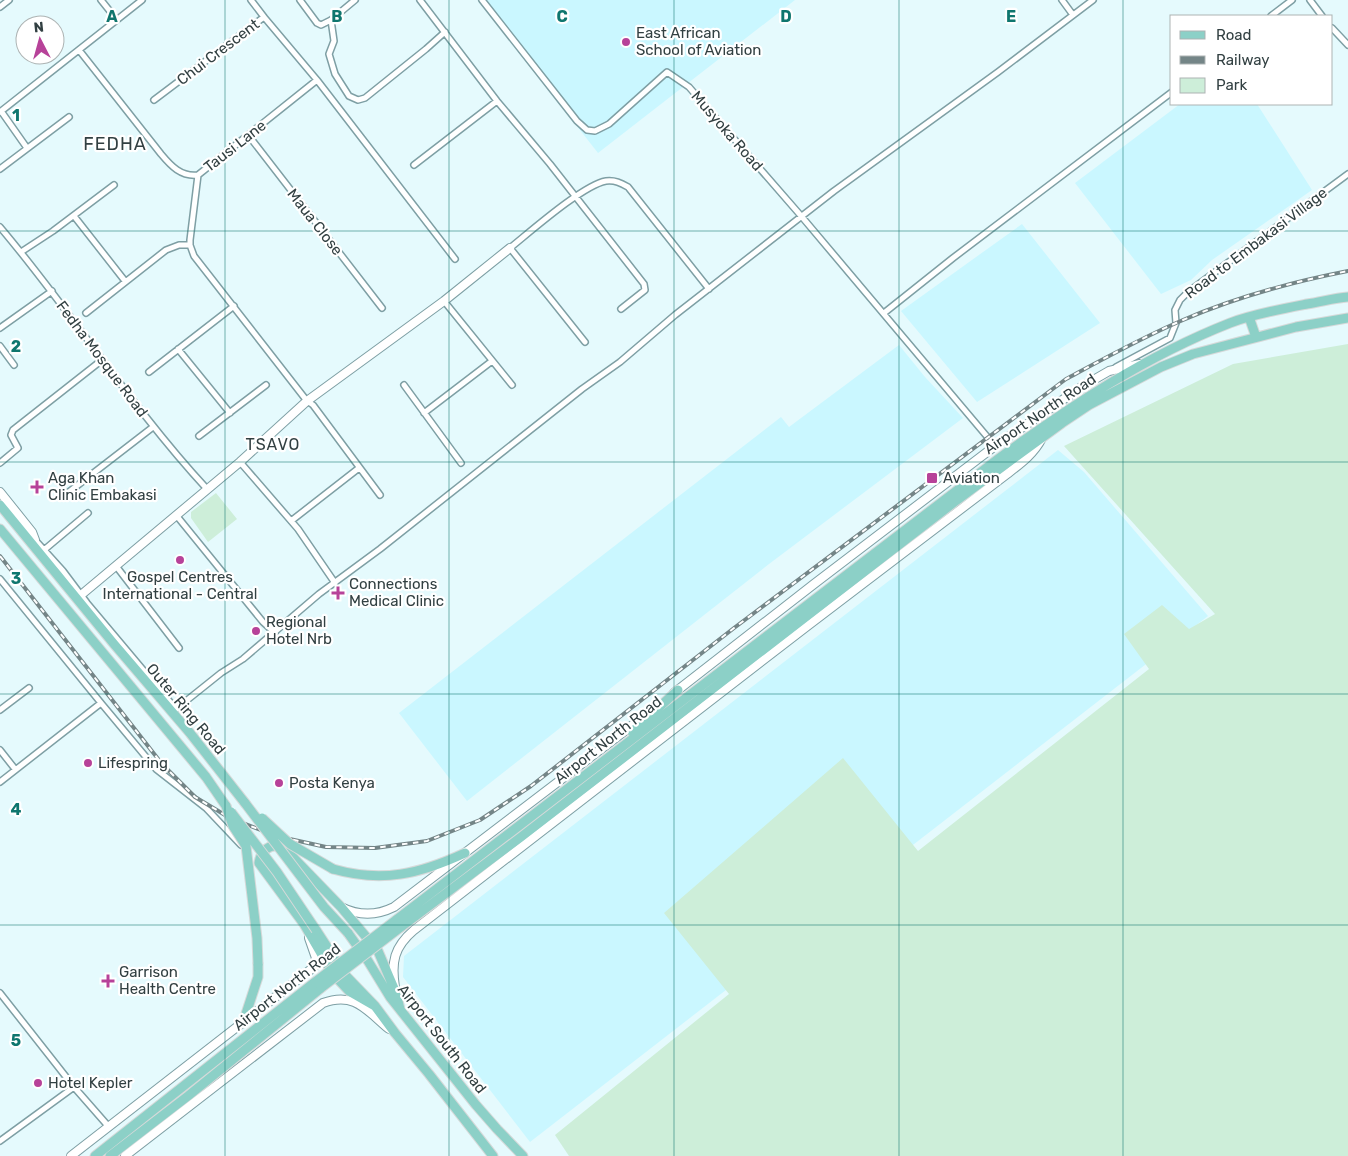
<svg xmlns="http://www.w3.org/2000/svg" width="1348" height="1156" viewBox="0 0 1348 1156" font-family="Rubik,sans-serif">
	<rect width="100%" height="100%" fill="#e5fafd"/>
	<path fill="#caf7ff" d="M478,0H795L598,153Z
		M1180,104H1257L1312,190L1212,260L1191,280L1161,294L1075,183Z
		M1022,224L1100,323L977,402L901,311Z
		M899,345L925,377L963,418L769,564L467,801L399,713L781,417L789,427Z
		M1058,450L1084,472L1208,616L530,1142L403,977L404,956Z"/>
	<path fill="#cdeed9" d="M1348,344V1156H569L555,1135L729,994L664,913L843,758L918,851L1149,669L1124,634L1162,605L1189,629L1215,614L1064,446L1233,364Z
		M216,493L237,519L208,542L191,518V512Z"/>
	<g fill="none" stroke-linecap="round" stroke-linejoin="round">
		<g stroke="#7e9fa4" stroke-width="8">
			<path id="street" d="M101,0L117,20
				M300,0L317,23L321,25L331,20L355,0
				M420,0L497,101L550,164L644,284L645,290L621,309
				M482,0L577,121L587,130L595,131L609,124L667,72L689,87L802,217L995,446
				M1062,0L1073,15
				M1310,0L1322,16
				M0,7L9,0
				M1271,16L1292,0
				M264,17L317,80L455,259
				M331,20L334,41L329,54L335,74L349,96L358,100L365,98L426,49L445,32
				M1332,28L1348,45
				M79,50L161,154C171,166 181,177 198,175L317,80
				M154,100L264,17L251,0
				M1,111L27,148
				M0,112L142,0
				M249,136L382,308
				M414,165L497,101
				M0,169L69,117
				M198,175L190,240V245L194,256L307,401L313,405L380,495
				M74,216L125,281
				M0,227C72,312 131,407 207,489
				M21,252L53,231L114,185
				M444,301L512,385
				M86,313L166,250L179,245H190
				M884,313L953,258L1172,92
				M0,328L52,291
				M585,342L510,248C530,232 583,185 606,181C615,180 621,183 628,187L709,289
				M0,346L14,365
				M178,349L230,413
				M1116,367L1170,338L1176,323L1175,310L1180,300L1188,292L1348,174
				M149,372L234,306
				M404,385L461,463
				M424,413L492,361
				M199,436L266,385
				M240,462L298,529L335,583
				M0,463L18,448L11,435L13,430L102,360
				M65,495L153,427
				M176,515L263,622L275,633
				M291,521L359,468
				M35,540L63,571L87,603L176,709L221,673L243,659L319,594L380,549L582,389L620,362L675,315L834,191L998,72L1093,0
				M44,550L88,513
				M116,566L179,648
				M0,579L101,703L0,782
				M101,703L156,769L206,808L241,845
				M0,710L29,688
				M0,750L15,769
				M0,993L74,1087L109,1127
				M0,1141L74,1087"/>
		</g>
		<g stroke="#7e9fa4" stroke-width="10">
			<path id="secondary" d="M0,492L32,532L35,540L33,545
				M81,595L240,462L307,401L444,301L510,248
				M674,693L814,584L995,446L1083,386L1109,371L1140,364
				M341,907C359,916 376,916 394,907L647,714
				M395,987C391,962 394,947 414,930L806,627L1007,474C1020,464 1034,454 1042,438
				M71,1156L314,967L316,958L309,938
				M125,1156L323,1003C355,991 367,1011 389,1029"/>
		</g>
		<g stroke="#d6d9d9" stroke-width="11">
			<path id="primary" d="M1249,317L1256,337
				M0,505L114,644L190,733L245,803
				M0,529L206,777L226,806
				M632,732L678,690
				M333,869C382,883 420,874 465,853
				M396,920L998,459C1070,406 1146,356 1230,323C1254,314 1281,309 1307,304C1321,302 1334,298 1348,297
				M401,927L521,837L957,500L1062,423L1089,405L1161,367L1193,354L1296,327L1348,318
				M316,930L346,976L375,1006L395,1033L429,1074L493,1156
				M348,933L368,961L390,997L476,1105L497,1129L523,1156
				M375,1006L349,991L333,974L304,924L259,863C261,850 270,843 283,847L341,907L378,951L396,993L400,1009
				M243,1023L258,977V964
				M95,1156L315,982
				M110,1156L188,1096L321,988"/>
		</g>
		<use href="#street" stroke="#fff" stroke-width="5"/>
		<use href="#secondary" stroke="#fff" stroke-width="8"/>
		<use href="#primary" stroke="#8cd0c7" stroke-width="9"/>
		<g stroke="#748587" stroke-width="4">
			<path id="rail" d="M0,556L162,764L195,797L230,818L276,836L326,847L375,848L427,841L480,820L531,786L734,628L1066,379C1105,358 1143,337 1183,320C1236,297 1292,282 1348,271"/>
		</g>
		<use href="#rail" stroke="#fff" stroke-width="2" stroke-dasharray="5.5" stroke-linecap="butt"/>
		<g stroke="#d6d9d9" stroke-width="11" stroke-linecap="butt">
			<path id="primary-bridge" d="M245,803L324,907L348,933
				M226,806L233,826L246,846L257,938L258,964
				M231,812L277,872L316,930
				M262,818L290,844L333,869
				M315,982L396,920
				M321,988L401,927"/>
		</g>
		<use href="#primary-bridge" stroke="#8cd0c7" stroke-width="9"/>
	</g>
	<path fill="none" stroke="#0f766e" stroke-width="1" stroke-opacity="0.55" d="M225,0V1156M449,0V1156M674,0V1156M899,0V1156M1123,0V1156M0,231H1348M0,462H1348M0,694H1348M0,925H1348"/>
	<g fill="#b74299" stroke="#fff" stroke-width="2">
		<circle cx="626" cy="42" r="5"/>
		<rect x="926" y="472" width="12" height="12" rx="2.5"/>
		<path d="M34.5 479.5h5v5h5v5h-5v5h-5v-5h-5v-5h5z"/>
		<circle cx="180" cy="560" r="5"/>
		<path d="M335.5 585.5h5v5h5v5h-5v5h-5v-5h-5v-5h5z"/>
		<circle cx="256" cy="631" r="5"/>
		<circle cx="88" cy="763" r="5"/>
		<circle cx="279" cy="783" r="5"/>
		<path d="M105.5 973.5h5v5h5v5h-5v5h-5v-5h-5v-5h5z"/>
		<circle cx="38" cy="1083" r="5"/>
	</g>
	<g text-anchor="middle" stroke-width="4.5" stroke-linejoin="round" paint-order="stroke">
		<g font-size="15" fill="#324042" stroke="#fff" text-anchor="start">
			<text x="636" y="38">East African<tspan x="636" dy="17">School of Aviation</tspan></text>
			<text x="48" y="483">Aga Khan<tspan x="48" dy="17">Clinic Embakasi</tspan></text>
			<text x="943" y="483">Aviation</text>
			<text x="180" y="582" text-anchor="middle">Gospel Centres<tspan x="180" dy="17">International - Central</tspan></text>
			<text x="349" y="589">Connections<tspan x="349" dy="17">Medical Clinic</tspan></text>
			<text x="266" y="627">Regional<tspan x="266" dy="17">Hotel Nrb</tspan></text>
			<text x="98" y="768">Lifespring</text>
			<text x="289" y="788">Posta Kenya</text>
			<text x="119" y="977">Garrison<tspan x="119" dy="17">Health Centre</tspan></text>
			<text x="48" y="1088">Hotel Kepler</text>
		</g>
		<g font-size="15" fill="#324042" stroke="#fff">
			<text transform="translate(218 52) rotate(-37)" y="5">Chui Crescent</text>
			<text transform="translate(727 131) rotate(49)" y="5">Musyoka Road</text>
			<text transform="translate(235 146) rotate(-38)" y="5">Tausi Lane</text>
			<text transform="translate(315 222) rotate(52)" y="5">Maua Close</text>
			<text transform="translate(1256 243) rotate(-37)" y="5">Road to Embakasi Village</text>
			<text transform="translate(102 359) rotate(53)" y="5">Fedha Mosque Road</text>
			<text transform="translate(1040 414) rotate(-34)" y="5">Airport North Road</text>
			<text transform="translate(186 709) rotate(50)" y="5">Outer Ring Road</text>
			<text transform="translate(608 740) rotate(-38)" y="5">Airport North Road</text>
			<text transform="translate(287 987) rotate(-38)" y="5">Airport North Road</text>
			<text transform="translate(442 1039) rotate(52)" y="5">Airport South Road</text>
		</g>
		<g font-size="16" letter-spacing="1" fill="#324042" stroke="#fff">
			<text x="273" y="450">TSAVO</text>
		</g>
		<g font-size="18" letter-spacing="1" fill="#324042" stroke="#fff">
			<text x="115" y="150">FEDHA</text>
		</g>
	</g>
	<g font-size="16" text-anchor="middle" font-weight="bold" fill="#0f766e" stroke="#fff" stroke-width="4.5" stroke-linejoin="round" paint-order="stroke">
		<text x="112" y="22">A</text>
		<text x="337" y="22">B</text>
		<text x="562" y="22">C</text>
		<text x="786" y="22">D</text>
		<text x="1011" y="22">E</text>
		<text x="16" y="121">1</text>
		<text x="16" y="352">2</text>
		<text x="16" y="584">3</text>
		<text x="16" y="815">4</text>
		<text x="16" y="1046">5</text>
	</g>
	<rect x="1170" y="15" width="162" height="90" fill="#ffffff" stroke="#adb3b3"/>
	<rect x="1180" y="31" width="25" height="8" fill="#8cd0c7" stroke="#adb3b3"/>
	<text x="1216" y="40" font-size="15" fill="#324042">Road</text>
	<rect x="1180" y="56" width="25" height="8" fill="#748587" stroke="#adb3b3"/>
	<text x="1216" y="65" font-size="15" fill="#324042">Railway</text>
	<rect x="1180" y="78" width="25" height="15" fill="#cdeed9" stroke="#adb3b3"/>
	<text x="1216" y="90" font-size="15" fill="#324042">Park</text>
	<g transform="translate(40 40) rotate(354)"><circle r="24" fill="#ffffff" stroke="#adb3b3"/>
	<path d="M0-4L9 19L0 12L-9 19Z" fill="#b74299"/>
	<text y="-8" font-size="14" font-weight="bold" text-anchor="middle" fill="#324042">N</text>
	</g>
</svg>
